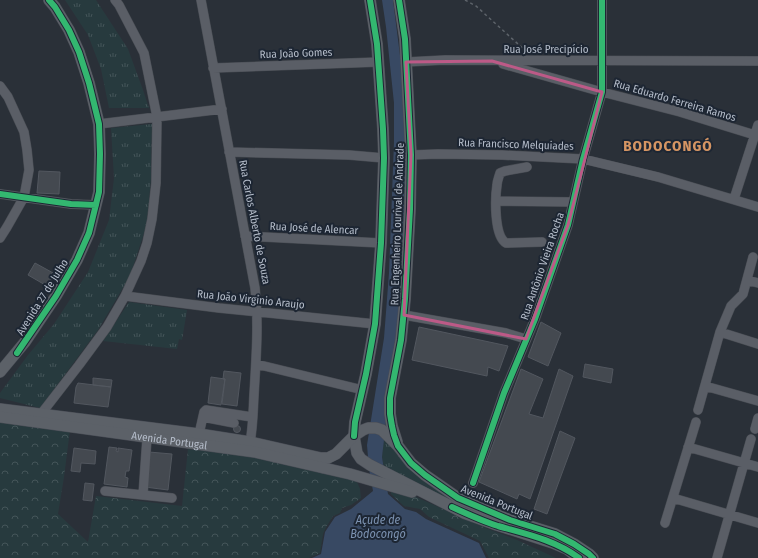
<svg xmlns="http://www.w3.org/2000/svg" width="758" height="558" viewBox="0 0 758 558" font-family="'Fira Sans Condensed',sans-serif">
	<defs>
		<pattern id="grass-tufts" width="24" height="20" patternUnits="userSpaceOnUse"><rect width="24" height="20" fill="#273a3e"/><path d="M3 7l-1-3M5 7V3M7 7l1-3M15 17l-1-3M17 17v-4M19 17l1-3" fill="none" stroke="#445559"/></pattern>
		<pattern id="forest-crowns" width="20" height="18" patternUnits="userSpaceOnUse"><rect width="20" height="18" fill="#273a3e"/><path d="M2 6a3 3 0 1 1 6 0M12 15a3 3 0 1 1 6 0" fill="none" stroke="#445559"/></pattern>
	</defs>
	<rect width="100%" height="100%" fill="#2a3038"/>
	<path fill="url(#grass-tufts)" d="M65,0H96L128,49L143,90L149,108H109L101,69L88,35Z
		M152,124L151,178L147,224L130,276L98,330L40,408L0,398V393L28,355L54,324L88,272L109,220L114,178L111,128Z
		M129,302L187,310L182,340L179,339L177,349L103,341Z
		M384,436L419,475L590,558H581L481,518L384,468L382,457Z"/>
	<path fill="url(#forest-crowns)" d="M0,422L70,430L64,477L58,514L88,542L96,496L182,506L188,449L239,454L347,478L357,482L360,489L361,498L351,505L342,508L340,513L333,516L326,527L323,534L320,553L309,558H0Z
		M391,490L416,497L488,529L517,540L556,558H489L480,541L429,517L420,509L404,506L391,494Z"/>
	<path fill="#384963" d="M382,0H393L406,103L403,278L382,457L388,494L405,509L416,512L426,519L479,543L486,558H312L321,554L325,532L335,517L351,509L373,491L369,469L367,445L384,338L389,273L394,142V103L386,27Z"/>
	<path fill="#444950" stroke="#52575f" d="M39,171L60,172L59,194L37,193Z
		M35,263L55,274L47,286L28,275Z
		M541,322L561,333L548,366L528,357Z
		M419,327L508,346L499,371L488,367L487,376L412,360Z
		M585,364L613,369L611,383L583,377Z
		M521,369L543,379L529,414L543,418L559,369L573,376L530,499L519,494L517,499L479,482Z
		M224,371L241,373L237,406L222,404L225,379H223Z
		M211,377L225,379L221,405L208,403Z
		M93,378L112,380L111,387L93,385Z
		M78,383L111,387L108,407L74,403L76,387Z
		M233.5 429a3.5 3.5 0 1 1 7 0a3.5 3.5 0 1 1-7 0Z
		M560,431L575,438L547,514L534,509Z
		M109,447L117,448L116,451L118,452V448L132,450L129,471H126L125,477L128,478L127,487L104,484Z
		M74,448L96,451L95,464L81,463L80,472L71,471Z
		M149,452L172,454L168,490L145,487Z
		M85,483L94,484L92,501L83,500Z"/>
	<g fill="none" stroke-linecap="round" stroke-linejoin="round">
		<g stroke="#484c53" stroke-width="10">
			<path id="minor" d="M201,0L255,288C259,324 256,359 254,395C253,412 253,431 249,447
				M406,62L445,60L758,61
				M503,64L602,92L680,112L758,136
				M213,68L379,62
				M0,86L8,97L24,132L27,150L29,170L24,197L7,227L0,238
				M99,124L222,109
				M229,152L349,155L384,158
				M411,155L438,154L502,155L583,159L658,177L758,207
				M527,167L505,171L500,173C499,177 497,181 497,185C495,198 494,236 506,243L542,242
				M0,194L71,204L96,205
				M734,199L758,125
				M496,201L573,202
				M245,236L381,243
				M747,280L758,283
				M125,296L219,308L375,324
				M404,315L506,333L526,339
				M720,332L758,344
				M256,364L363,390
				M705,386L758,401
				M698,410L720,332L731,306L743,294L753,257
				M41,414L79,365L107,327L125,296L141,261L147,243L152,219L156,183L157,117L144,53L119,5L115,0
				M203,417L234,423
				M755,429L758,418
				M199,434L204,412L206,410L252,417
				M688,447L758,467
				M473,483L504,393L535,319L568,225L583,159L602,92V0
				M105,491L143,495L147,438
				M143,495L172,498
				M673,498L758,523
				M665,523L696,422
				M717,558L751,439"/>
		</g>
		<g stroke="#484c55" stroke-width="12">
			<g id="major">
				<path d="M370,0L377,44L383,129L384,158L381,243L375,324L366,374L355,422L354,436L357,453L361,459L370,465L464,513L497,525L553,543L567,549L579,558"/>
				<path d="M0,372L25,342L56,296L77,260L89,233L99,192L100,154L99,124L89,83L79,52L69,30L55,7L49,0"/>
				<path d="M0,409L199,434L250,442L321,458H328L336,454L354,436L363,430L368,428H376L382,430L398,446L411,463L425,475L458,498L510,520L555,534L574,544L589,554L593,558"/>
				<path id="s1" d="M0,417L255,452L350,474L412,492"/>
				<path d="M397,442L392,426L390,414V398L401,340L405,299L410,209L411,155L405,39L399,0"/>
			</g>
		</g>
		<path stroke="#5d636a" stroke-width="1.5" stroke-dasharray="3 3" stroke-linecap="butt" d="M465,0L476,6L528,53"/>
		<use href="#minor" stroke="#5a5e66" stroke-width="9"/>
		<use href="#major" stroke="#5c6168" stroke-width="11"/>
		<g stroke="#1d2633" stroke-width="8">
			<path id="cycleway" d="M399,0L405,39L411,155L410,209L405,299L401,340L390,398V414L392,426L394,435L398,446L411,463L425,475L458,498L510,520L555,534L574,544L589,554L593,558
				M0,194L71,204L96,205
				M17,353L56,296L77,260L89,233L99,192L100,154L99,124L89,83L79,52L69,30L55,7L49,0
				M354,436L355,422L366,374L375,324L381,243L384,158L383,129L377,44L370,0
				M473,483L504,393L535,319L568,225L583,159L602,92V0
				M452,507C467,514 482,521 498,526C526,534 555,540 579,558"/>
		</g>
		<use href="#cycleway" stroke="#33b770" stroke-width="6"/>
	</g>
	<path fill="none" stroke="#bc5a87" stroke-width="3" stroke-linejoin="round" d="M492,61L602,92L568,225L526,339L404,315L411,155L406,62Z"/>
	<g text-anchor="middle" stroke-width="4" stroke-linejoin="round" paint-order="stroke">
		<g font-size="11" fill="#b4bcc9" stroke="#1d2633">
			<text x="546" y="53">Rua José Precipício</text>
			<text transform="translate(296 53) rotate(-2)" y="4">Rua João Gomes</text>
			<text transform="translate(675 100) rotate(16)" y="4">Rua Eduardo Ferreira Ramos</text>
			<text transform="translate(516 144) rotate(2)" y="4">Rua Francisco Melquiades</text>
			<text transform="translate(255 222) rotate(79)" y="4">Rua Carlos Alberto de Souza</text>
			<text transform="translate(397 224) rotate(-88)" y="4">Rua Engenheiro Lourival de Andrade</text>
			<text transform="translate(314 228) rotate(3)" y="4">Rua José de Alencar</text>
			<text transform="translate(542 266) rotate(-71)" y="4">Rua Antônio Vieira Rocha</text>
			<text transform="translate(42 297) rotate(-58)" y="4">Avenida 27 de Julho</text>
			<text transform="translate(251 299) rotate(6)" y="4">Rua João Virginio Araujo</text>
			<text dy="4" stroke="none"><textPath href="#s1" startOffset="171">Avenida Portugal</textPath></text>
			<text transform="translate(497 502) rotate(22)" y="4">Avenida Portugal</text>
		</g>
		<g font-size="12" font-style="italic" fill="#7c92b1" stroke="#1d2633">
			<text x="378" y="524">Açude de<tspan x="378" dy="14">Bodocongó</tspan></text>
		</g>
		<g font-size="15" font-weight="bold" letter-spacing="1" fill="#d59563" stroke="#1d2633">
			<text x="668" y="151">BODOCONGÓ</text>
		</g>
	</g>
</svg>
